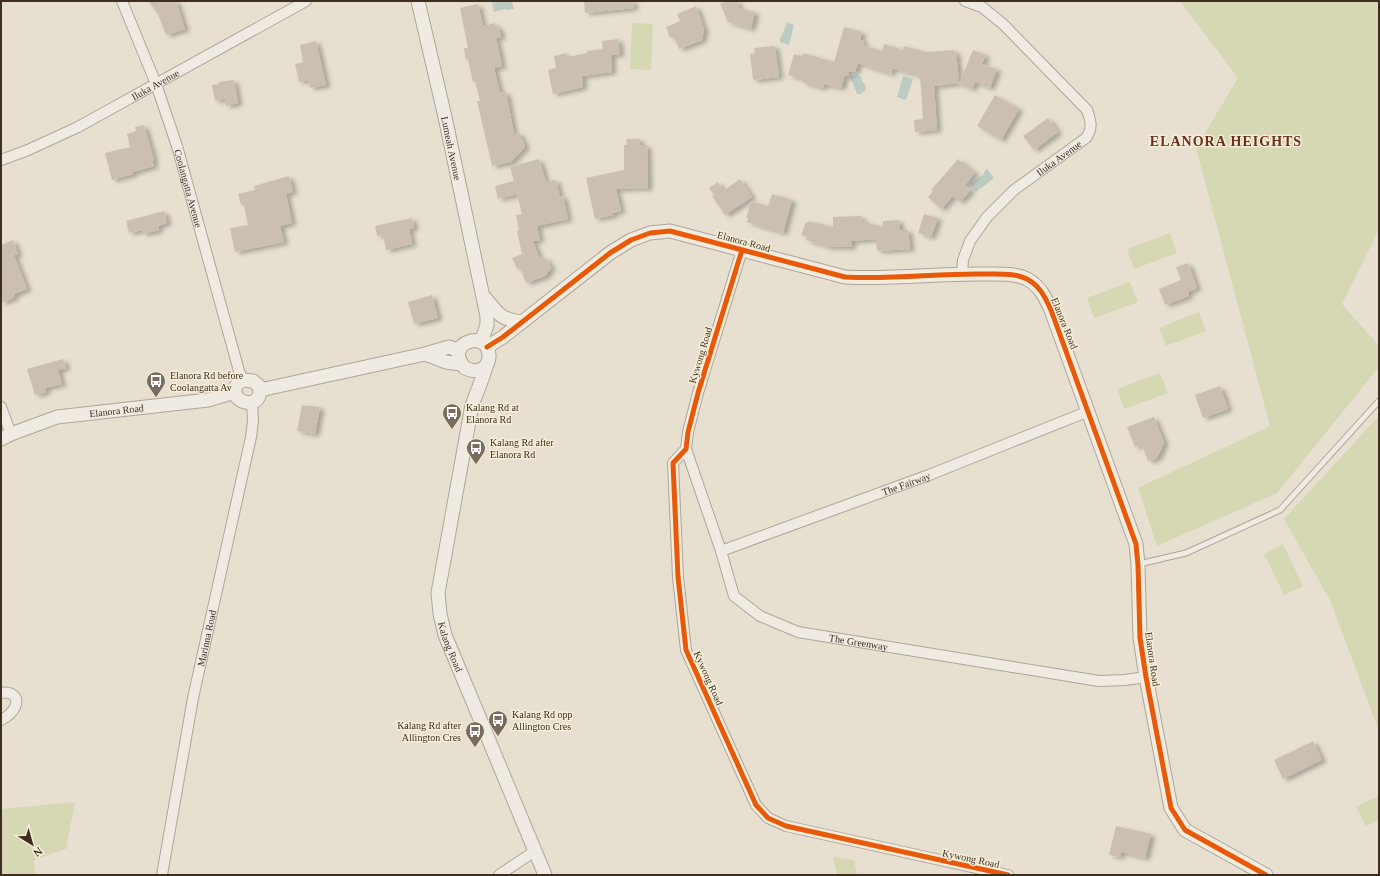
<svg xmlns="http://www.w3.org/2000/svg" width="1380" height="876" viewBox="0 0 1380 876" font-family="'Times New Roman',serif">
	<defs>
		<filter id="shadow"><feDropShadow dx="4.5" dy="2.5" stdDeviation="2" flood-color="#0004"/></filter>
	</defs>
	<rect width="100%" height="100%" fill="#e7e0d1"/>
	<path fill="#d6d7b3" d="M1180,1H1379V229L1342,304L1379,346V367L1277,493L1157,546L1138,488L1270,426L1196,148L1238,78Z
		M632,23L653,24L651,70L630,69Z
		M1170,233L1177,253L1134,269L1127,249Z
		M1130,282L1138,302L1094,318L1087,298Z
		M1199,312L1206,331L1166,346L1159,328Z
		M1160,373L1168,393L1124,409L1117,389Z
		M1379,416L1378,451L1379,731L1330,600L1284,519Z
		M1283,544L1303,586L1284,595L1264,554Z
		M1379,796V820L1366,826L1356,807Z
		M75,802L66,849L34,860L35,875H1V809Z
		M833,857L854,860L857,875H837Z"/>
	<path fill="#bcccc2" d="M499,1H512L514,9L508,10L505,9L494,12L492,3Z
		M787,22L794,25L789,45L780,42V38L782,36Z
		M857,74L861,77L862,81L866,86L865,91L861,94H857L850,77Z
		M903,76L913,79L906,100L897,97Z
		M986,169H987L994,178L976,192L970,184L983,175Z"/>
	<path fill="#cbbfb2" filter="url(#shadow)" d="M148,1H176L185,29L166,35L158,14Z
		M584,1H633L634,8L585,13Z
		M727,1H737L739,8L755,12L751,29L728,22L720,4Z
		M478,4L483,26L495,23L496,28L499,27L501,37L496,38L502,66L494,68L500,93L506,92L514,134L520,133L521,138L523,140L525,147L511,162L492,166L477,101H480L475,81L473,82L468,59L466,60L464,48H468L460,8Z
		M696,6L704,29L702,40L679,49L674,36L670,38L666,27L680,21L677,14Z
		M844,27L862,32L860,40L864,41L863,45L882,51L884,44L903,50L904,46L926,52L954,50V52H956L959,83L934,86L937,130L915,132L914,120L923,119L920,76L893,68L891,74L858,63L855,72L849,71L848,76L845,75L841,88L824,84L823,88L802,82L803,79L788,75L794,54L802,56L803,53L834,62Z
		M618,39L620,54L611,55L612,72L582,76L583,87L553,94L548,70L556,68L554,56L566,53L567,57L587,53V51L603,49L602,41Z
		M316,41L326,85L310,88L308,80L299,82L295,64L303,62L300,45Z
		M775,46L779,77L753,80L750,54L755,53L754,48Z
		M973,50L986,55L982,64L997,69L990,88L975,82L972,89L959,84Z
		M234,80L238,103L226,106L225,99L215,101L212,85L219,84V82Z
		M995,95L1019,109L1001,140L977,126Z
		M1048,118L1058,132L1034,150L1023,136Z
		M144,125L154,160L152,161L154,166L133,172V174L112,180L105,153L130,147L127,134L136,131L135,127Z
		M626,139H640V145H647L648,188L616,189L621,211L613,213V215L595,219L586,178L624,170V145H627Z
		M539,159L546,182L556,180L560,197L563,196L568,219L537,226L540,240L533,241L539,257L547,259L551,268L545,276L526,283L520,268L517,269L512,258L522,254L517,231L519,230L516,215L522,214L517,194L498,199L495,186L514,181L510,167Z
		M958,159L975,173L965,185L971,190L960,202L953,196L941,209L928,197L933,191L931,190Z
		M289,176L293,192L286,194L292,223L280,226L284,242L235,252L230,228L248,225L244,205H241L238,194L255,190L254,186Z
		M740,179L752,197L725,215L712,196L714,195L709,188L718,182L723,191Z
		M772,194L792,200L783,233L747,222L748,218H746L751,201L768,206Z
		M164,211L167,223L158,226L159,230L143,234L142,230L129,233L126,221Z
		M924,214L938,218L931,237L918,233Z
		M861,216L862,221L883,227V221L899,220L900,230H908L910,249L877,251L876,239L851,241L852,247H829L806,240L807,237L801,235L806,222L808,223L809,221L833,227V217Z
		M412,218L414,228L409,229L412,244L386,250L383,235L377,236L375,226Z
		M13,240L18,254L14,255L27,289L14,294L15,297L1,303V245Z
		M1188,263L1197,288L1188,292L1189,296L1165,305L1159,289L1181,280L1176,267Z
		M432,295L438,318L414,324L408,302Z
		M63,359L66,368L58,370L62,384L45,388L46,392L35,395L27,369Z
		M1220,386L1228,409L1203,418L1195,395Z
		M302,405L320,407L315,434L297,431Z
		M1154,417L1164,443L1157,458L1148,461L1142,445L1135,447L1127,427Z
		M1313,741L1322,760L1283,779L1274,760Z
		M1116,826L1151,834L1145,858L1121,852L1120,857L1109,855Z"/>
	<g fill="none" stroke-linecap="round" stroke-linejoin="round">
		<g stroke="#ada599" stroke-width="7">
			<path id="service" d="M1139,564L1186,553L1280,510L1379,401"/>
		</g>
		<g stroke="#ada599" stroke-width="12">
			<g id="minor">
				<path id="s1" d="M122,1L156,84L177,146L239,371L243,380"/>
				<path id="s2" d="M1,160L28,150L78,127L306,1"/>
				<path d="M742,250L698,393L688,432L686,449L673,463L678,577L686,650L756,805L768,818L786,826L1008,875"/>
				<path id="s3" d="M962,274L963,260L970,241L987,217L1014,190L1086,138C1093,128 1091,121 1087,110L1003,24L982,7L965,1"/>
				<path d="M1,407L11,434"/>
				<path id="s4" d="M686,449L721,551L734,596L760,616L798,632L1099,681L1125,680L1146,677"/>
				<path id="s5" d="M721,551L929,475L1089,411"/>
				<path d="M1,693C10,691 20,696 15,707C12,713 7,717 1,720"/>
				<path id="s6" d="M162,875L193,698L251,437L253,421L252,403"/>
				<path d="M499,875L535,851"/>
			</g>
		</g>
		<g stroke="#ada599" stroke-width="15">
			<g id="tertiary">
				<path id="s7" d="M418,1L445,117L487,316V325L481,342"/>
				<path d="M485,298C499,314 499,319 522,322"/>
				<path d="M487,347L503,337L610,253L631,240L650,233L670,231L845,277C892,280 939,273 985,274C999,274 1015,273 1027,279C1040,286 1045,297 1051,310L1136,544L1138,565L1140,638L1146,677L1171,808L1185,830L1266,875"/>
				<path d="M425,354L446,362L461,364"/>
				<path id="s8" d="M487,365C480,372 474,372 465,368C442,343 488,328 489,355C490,359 487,363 486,367C482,380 477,392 472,405L438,593L440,614L445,635L545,875"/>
				<path d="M243,380L253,381L259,386C264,403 246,408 236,396C233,388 236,384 243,380Z"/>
				<path d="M260,390L425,354L449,347L459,351"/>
				<path id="s9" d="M1,439L11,434L57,417L208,400L235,392"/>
			</g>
		</g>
		<use href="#service" stroke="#efebe3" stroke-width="5"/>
		<use href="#minor" stroke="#efebe3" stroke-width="10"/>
		<use href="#tertiary" stroke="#efebe3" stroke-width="13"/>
		<g stroke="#f7eed8" stroke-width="8">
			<path id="cycleway" d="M742,250L698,393L688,432L686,449L673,463L678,577L686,650L756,805L768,818L786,826L1008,875
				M487,347L503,337L610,253L631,240L650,233L670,231L845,277C892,280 939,273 985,274C999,274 1015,273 1027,279C1040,286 1045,297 1051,310L1136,544L1138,565L1140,638L1146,677L1171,808L1185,830L1266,875"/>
		</g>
		<use href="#cycleway" stroke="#e8590c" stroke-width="5"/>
	</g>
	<defs>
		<g id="bus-pin" transform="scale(1)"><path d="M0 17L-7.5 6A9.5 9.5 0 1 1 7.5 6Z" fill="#786c5e" stroke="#f7eed8"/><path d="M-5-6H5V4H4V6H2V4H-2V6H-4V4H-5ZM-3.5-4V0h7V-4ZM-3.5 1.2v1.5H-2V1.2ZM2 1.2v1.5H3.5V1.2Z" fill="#fff"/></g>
	</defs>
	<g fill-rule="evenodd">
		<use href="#bus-pin" x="156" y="381"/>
		<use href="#bus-pin" x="452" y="413"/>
		<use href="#bus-pin" x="476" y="448"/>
		<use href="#bus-pin" x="498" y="720"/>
		<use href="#bus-pin" x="475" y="731"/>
	</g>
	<g text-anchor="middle" stroke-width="3" stroke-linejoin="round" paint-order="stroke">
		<g font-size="10" fill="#3d2e20" stroke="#f7eed8">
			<text dy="4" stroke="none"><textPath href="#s2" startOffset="172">Iluka Avenue</textPath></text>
			<text dy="4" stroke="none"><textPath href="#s7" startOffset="151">Lumeah Avenue</textPath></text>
			<text dy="4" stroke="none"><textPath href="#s3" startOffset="157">Iluka Avenue</textPath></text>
			<text dy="4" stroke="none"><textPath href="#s1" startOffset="199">Coolangatta Avenue</textPath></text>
			<text transform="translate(744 241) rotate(15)" y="4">Elanora Road</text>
			<text transform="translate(1065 323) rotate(68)" y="4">Elanora Road</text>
			<text transform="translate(700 355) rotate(-73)" y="4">Kywong Road</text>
			<text dy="4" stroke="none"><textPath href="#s9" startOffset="120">Elanora Road</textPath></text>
			<text dy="4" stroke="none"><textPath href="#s5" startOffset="197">The Fairway</textPath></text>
			<text dy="4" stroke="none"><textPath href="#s6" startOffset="241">Marinna Road</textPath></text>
			<text dy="4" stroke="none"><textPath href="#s4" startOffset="290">The Greenway</textPath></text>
			<text dy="4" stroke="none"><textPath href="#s8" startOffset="385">Kalang Road</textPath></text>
			<text transform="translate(1153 659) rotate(82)" y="4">Elanora Road</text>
			<text transform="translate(709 678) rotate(66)" y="4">Kywong Road</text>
			<text transform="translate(971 858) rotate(12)" y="4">Kywong Road</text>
		</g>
		<g font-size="10" fill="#3d2e20" stroke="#f7eed8" text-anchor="start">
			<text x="170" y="379">Elanora Rd before<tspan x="170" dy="12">Coolangatta Av</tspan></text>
			<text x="466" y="411">Kalang Rd at<tspan x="466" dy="12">Elanora Rd</tspan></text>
			<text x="490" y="446">Kalang Rd after<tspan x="490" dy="12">Elanora Rd</tspan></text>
			<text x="512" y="718">Kalang Rd opp<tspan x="512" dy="12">Allington Cres</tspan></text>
			<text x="461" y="729" text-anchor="end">Kalang Rd after<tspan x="461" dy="12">Allington Cres</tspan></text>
		</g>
		<g font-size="14" font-weight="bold" letter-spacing="1" fill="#6b2e1e" stroke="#f7eed8">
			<text x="1226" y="146">ELANORA HEIGHTS</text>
		</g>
	</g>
	<rect width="1380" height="876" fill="none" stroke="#3d2e20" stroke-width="4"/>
	<g transform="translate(32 844) rotate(143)" stroke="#f7eed8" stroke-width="3" paint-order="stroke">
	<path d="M0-3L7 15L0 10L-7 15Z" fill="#3d2e20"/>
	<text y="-6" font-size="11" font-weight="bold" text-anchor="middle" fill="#3d2e20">N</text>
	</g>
</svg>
